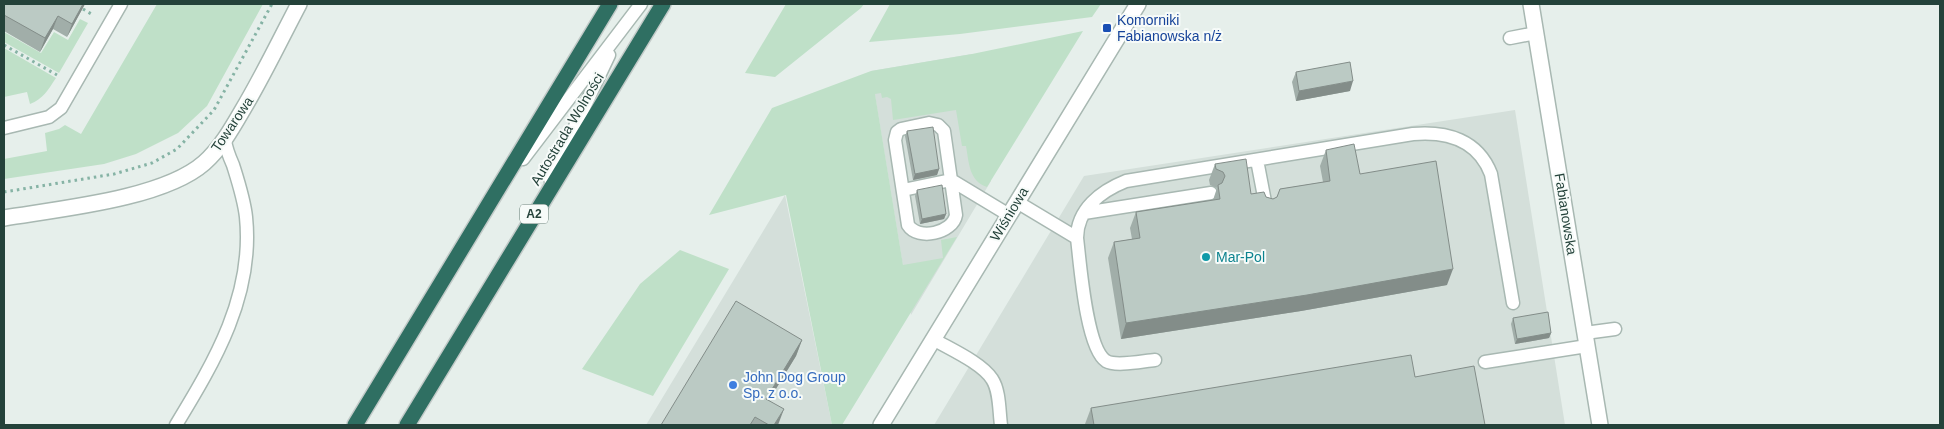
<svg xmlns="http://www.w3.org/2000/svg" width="1944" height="429" viewBox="0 0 1944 429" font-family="Arial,sans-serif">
	<rect width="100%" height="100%" fill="#e6efeb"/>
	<path fill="#d4dfda" d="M972,54L991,181L911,315L871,71Z
		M1515,110L1565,425H934L1084,176Z
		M785,195L832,425H646Z"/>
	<path fill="#bfe0c8" d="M157,4H263L207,106L178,133L136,154L104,164L4,179V159L47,151L45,133L59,129L65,125L81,134Z
		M786,4H864L861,8L775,77L745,73Z
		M890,4H1101L1092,17L960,34L869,42Z
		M80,19L88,23L59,73L4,42V32L41,53L54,32L68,40Z
		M1083,31L987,187C969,181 969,163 966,146H962L956,110L893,120L891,99L887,97L882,98L881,93L875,94L903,265L943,258L941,240L957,237L842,425H832L786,195L709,215L772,108L871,71L972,54Z
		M4,48L56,78C48,90 43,99 30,104L27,92L4,97Z
		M680,250L729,269L653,396L582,369L640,284Z"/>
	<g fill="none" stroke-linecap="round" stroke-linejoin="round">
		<g stroke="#a8b8b2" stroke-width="15">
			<path id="service" d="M1510,38L1536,33
				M929,123L938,125L944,131L956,215C953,233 918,241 908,225L895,140L897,132L901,129Z
				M4,128L49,117L61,108L121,4
				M523,159L641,4
				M1257,160L1266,207
				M550,179L609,55
				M903,190L951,180L1009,215
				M1017,202L1077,238
				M1084,213L1211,193
				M1585,333L1615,329
				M933,339C950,349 982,363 992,379C1000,391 999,411 1001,425
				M1155,360C1143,361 1116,367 1106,361C1086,348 1080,262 1077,238C1077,209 1101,191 1126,181L1413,134C1447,131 1478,140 1491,174L1513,303
				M1485,362L1587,346
				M176,425C215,361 254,295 246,217C244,199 238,181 233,165C229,156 226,149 225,140"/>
		</g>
		<g stroke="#a8b8b2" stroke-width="18">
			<path id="minor" d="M1531,4L1600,425
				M4,218C58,209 163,199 204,163C220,149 231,130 242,111C263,76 280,40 299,4"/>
		</g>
		<g stroke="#a8b8b2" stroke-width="18">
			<path id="tertiary" d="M881,425L1138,4"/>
		</g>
		<g stroke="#c2cac8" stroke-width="18">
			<path id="motorway" d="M355,425L610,4
				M407,425L663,4"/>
		</g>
		<path stroke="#86b3a5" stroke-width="3" stroke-dasharray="2.5 4" stroke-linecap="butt" d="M83,9L93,15
			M4,45L57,75
			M4,192L114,174L152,163L177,149L214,110L272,4"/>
		<use href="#service" stroke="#fff" stroke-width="12"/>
		<use href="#minor" stroke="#fff" stroke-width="15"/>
		<use href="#tertiary" stroke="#fff" stroke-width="15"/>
		<use href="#motorway" stroke="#2f6f62" stroke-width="15"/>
	</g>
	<path fill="#a1aea9" d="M4,4H85L67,37L53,29L40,52L4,31Z
		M1296,72L1350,91L1296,101L1292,82Z
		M907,131L939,169L937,175L913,180L905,136Z
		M1326,150L1360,174L1447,285L1301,311L1121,339L1108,258L1114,242L1132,239L1130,228L1136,212L1213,200L1217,188L1210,185L1209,180L1215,164L1251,194L1266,197L1273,199L1277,197L1280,189L1323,182L1320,166Z
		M917,190L946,214L944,219L920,224L915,196Z
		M1513,318L1551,333L1549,338L1515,344L1511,324Z
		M802,340L796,356L769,400L778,425H661Z
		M1415,377L1485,425H1086L1085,424L1091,408Z"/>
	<path fill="#838d89" d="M83,4H85L67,37L72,24Z
		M58,16L53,29L40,52L45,38Z
		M1353,81L1350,91L1296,101L1299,91Z
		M939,169L937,175L913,180L915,174Z
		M946,214L944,219L920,224L922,219Z
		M1453,269L1447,285L1301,311L1121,339L1126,323Z
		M1551,333L1549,338L1515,344L1517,339Z
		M802,340L796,356L760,415L766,399Z
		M784,409L778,425H774Z"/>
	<path fill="#bbcac4" stroke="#838d89" d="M4,4H83L72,24L58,16L45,38L4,15Z
		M1350,62L1353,81L1299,91L1296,72Z
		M933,127L939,169L915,174L907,131Z
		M1354,144L1360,174L1436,161L1453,269L1307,295L1126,323L1114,242L1140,238L1136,212L1220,199L1218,185L1222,183L1225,176L1223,172L1216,169L1215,164L1246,159L1251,194L1264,192L1266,197L1273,199L1277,197L1280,189L1330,181L1326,150Z
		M942,185L946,214L922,219L917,190Z
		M736,301L802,340L766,399L784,409L774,425H769L755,417L750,425H661Z
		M1548,312L1551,333L1517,339L1513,318Z
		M1411,355L1415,377L1474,366L1485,425H1094L1091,408Z"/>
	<rect fill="#1a4fb4" stroke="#f7fbf9" stroke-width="2" x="1102" y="23" width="10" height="10" rx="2.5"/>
	<circle fill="#0f9aa8" stroke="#f7fbf9" stroke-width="2" cx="1206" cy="257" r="5"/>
	<circle fill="#3f7fe0" stroke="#f7fbf9" stroke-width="2" cx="733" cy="385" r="5"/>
	<g text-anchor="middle" stroke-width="4" stroke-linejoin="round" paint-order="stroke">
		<rect fill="#f7fbf9" stroke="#637a73" stroke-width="1" x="520" y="204.5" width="28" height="19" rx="4"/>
		<g font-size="12" font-weight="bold" fill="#24423a">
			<text x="534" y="218">A2</text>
		</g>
		<g font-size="14" fill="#164399" stroke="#f7fbf9" text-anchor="start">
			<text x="1117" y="25">Komorniki<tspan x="1117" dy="16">Fabianowska n/ż</tspan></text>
		</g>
		<g font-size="14" fill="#24423a" stroke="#f7fbf9">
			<text transform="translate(232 124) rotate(-56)" y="5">Towarowa</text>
			<text transform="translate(567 129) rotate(-59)" y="5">Autostrada Wolności</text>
			<text transform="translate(1009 214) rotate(-59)" y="5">Wiśniowa</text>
			<text transform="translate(1566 214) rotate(81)" y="5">Fabianowska</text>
		</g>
		<g font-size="14" fill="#0d838f" stroke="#f7fbf9" text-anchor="start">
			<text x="1216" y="262">Mar-Pol</text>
		</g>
		<g font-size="14" fill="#366cbe" stroke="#f7fbf9" text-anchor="start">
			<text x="743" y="382">John Dog Group<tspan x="743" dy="16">Sp. z o.o.</tspan></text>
		</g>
	</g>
	<rect width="1944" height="429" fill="none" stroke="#24423a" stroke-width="10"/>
</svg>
